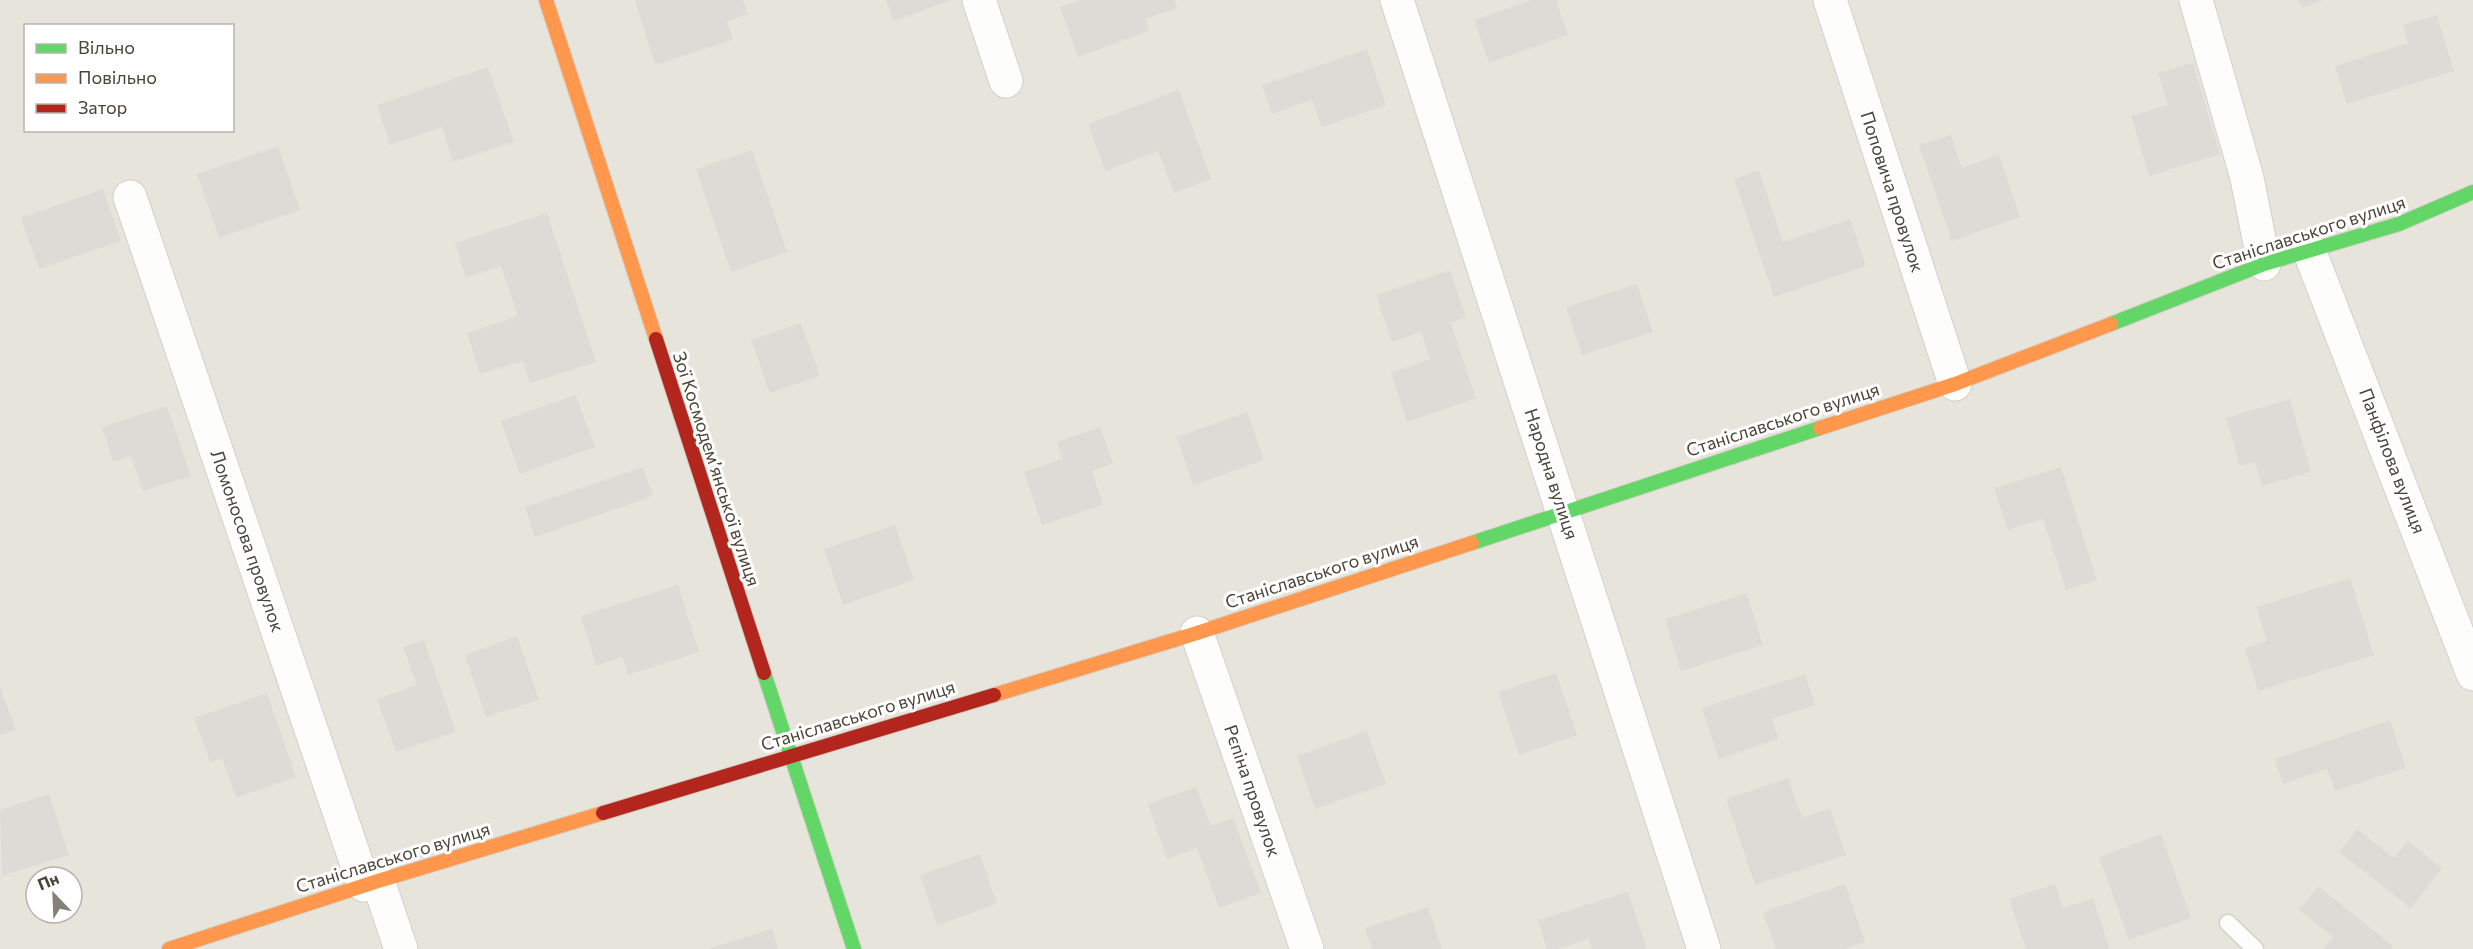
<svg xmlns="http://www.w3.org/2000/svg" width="2473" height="949" viewBox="0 0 2473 949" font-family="Commissioner,sans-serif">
	<rect width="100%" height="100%" fill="#f4f2ee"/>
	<path fill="#e7e4dc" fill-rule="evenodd" d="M0,0H2473V949H0ZM26,26H232V130H26ZM36,877H72V913H36Z"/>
	<path fill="#dedbd6" d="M635,0H743L748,14L727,21L733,40L655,65Z
		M886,0H951L894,21Z
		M1080,0H1174L1177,8L1145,19L1149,31L1078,57L1060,7Z
		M1531,0H1556L1568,35L1489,63L1474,20Z
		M2299,0H2324L2302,8Z
		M2437,15L2454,71L2347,104L2335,66L2408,43L2403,25Z
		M1367,49L1386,105L1322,127L1312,100L1272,114L1262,85Z
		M2193,63L2220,154L2149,176L2131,116L2168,105L2158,73Z
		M488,67L514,142L453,162L442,127L390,145L377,105Z
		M1179,90L1211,179L1174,193L1158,151L1105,171L1088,124Z
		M1951,135L1962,168L1999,155L2020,217L1952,241L1919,145Z
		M278,146L300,210L219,238L197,174Z
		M752,150L787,252L731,272L696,169Z
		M1759,170L1783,242L1850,219L1866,266L1774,297L1734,179Z
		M103,189L121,241L39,269L21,218Z
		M547,213L596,362L530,383L523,361L480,374L467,333L518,316L501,266L466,278L455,243Z
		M1450,270L1466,317L1451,323L1476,398L1407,422L1391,373L1430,359L1421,332L1392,342L1376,295Z
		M1637,284L1653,332L1582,355L1566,307Z
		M801,323L820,376L770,393L751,340Z
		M576,395L595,447L520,474L501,421Z
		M2290,399L2311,472L2262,486L2255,462L2240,466L2226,418Z
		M167,406L191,476L143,491L131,456L113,462L102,427Z
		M1247,412L1264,460L1193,485L1177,437Z
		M1100,427L1113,463L1092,471L1103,505L1042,525L1024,472L1063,459L1057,442Z
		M643,467L653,496L535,537L525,507Z
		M2061,467L2097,580L2066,590L2043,519L2008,530L1994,488Z
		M895,525L914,580L843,605L824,549Z
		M2350,578L2374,655L2258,691L2245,648L2267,641L2256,607Z
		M678,585L699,652L628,675L622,657L596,666L581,616Z
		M1747,593L1763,645L1681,671L1665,619Z
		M517,636L539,700L486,717L465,655Z
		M424,640L456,732L396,752L377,699L417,685L403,647Z
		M1556,673L1577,735L1519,755L1498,692Z
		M1805,674L1815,705L1772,719L1778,739L1719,759L1702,708Z
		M0,686L16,730L0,735Z
		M267,693L296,777L236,798L222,758L210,762L194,718Z
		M2390,720L2406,768L2335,791L2327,769L2283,784L2275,759Z
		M1367,731L1386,784L1315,809L1297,756Z
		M1788,778L1802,818L1830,808L1846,855L1755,885L1726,799Z
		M1196,787L1211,826L1233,818L1261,893L1219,908L1197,848L1167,859L1148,804Z
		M49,794L69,855L2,876L0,810Z
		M2357,829L2394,858L2408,841L2442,868L2411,908L2339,852Z
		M2161,834L2191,918L2129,940L2099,857Z
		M980,854L997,904L937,925L920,875Z
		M1845,884L1865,942L1845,949H1776L1763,912Z
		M2055,884L2063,908L2093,898L2110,949H2026L2009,899Z
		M2318,886L2393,946L2391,949H2323L2333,937L2299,910Z
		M1628,892L1647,949H1592L1589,939L1558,949H1547L1538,920Z
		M1428,907L1442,949H1372L1365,928Z
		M772,929L778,949H710V948Z"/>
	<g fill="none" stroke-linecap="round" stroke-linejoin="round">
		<g stroke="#d2d0cb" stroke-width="19">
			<path id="lane" d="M2228,923L2255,949"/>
		</g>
		<g stroke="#d2d0cb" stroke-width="35">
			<path id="street" d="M979,0L1006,81
				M1397,0L1704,949
				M1830,0L1955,384
				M2196,0L2247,178L2264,264
				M130,197L364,885
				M2309,250L2473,674
				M1197,633L1307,949
				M378,881L401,949"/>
		</g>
		<g stroke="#d3cfc5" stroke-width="16">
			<path id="fast" d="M2111,324L2264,264L2399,224L2473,192
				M1472,543L1820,428
				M764,673L854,949"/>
		</g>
		<g stroke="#d3cfc5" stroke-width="16">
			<path id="slow" d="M546,0L656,339
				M1820,428L1955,384L2111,324
				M994,695L1197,633L1472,543
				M169,949L378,881L603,813"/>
		</g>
		<g stroke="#d3cfc5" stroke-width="16">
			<path id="jam" d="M656,339L764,673
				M603,813L994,695"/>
		</g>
		<use href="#lane" stroke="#fdfdfc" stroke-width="16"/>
		<use href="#street" stroke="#fdfdfc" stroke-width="33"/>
		<use href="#fast" stroke="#63d668" stroke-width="14"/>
		<use href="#slow" stroke="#ff974d" stroke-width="14"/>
		<use href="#jam" stroke="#b3261e" stroke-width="14"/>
	</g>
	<g text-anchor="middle" stroke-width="6" stroke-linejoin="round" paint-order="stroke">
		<g font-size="18" fill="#4b4439" stroke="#fff">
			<text transform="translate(1892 192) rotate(72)" y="6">Поповича провулок</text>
			<text transform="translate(2309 233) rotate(-18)" y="6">Станіславського вулиця</text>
			<text transform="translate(1783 420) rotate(-18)" y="6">Станіславського вулиця</text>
			<text transform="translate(2392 461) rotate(69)" y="6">Панфілова вулиця</text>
			<text transform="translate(716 469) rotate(72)" y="6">Зої Космодем’янської вулиця</text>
			<text transform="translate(1551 474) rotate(72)" y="6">Народна вулиця</text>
			<text transform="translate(247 541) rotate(71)" y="6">Ломоносова провулок</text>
			<text transform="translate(1322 572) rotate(-18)" y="6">Станіславського вулиця</text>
			<text transform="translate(858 716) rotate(-17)" y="6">Станіславського вулиця</text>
			<text transform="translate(1252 791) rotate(71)" y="6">Рєпіна провулок</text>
			<text transform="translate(393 858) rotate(-17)" y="6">Станіславського вулиця</text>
		</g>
	</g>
	<rect x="24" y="24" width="210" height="108" fill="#ffffff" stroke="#b7b4b0" stroke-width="1.5"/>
	<rect x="36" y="44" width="30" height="9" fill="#63d668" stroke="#b7b4b0" stroke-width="1.5"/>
	<text x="78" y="54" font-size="18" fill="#4b4439">Вільно</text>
	<rect x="36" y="74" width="30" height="9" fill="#ff974d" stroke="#b7b4b0" stroke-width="1.5"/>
	<text x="78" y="84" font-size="18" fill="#4b4439">Повільно</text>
	<rect x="36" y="104" width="30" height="9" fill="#b3261e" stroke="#b7b4b0" stroke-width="1.5"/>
	<text x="78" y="114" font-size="18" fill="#4b4439">Затор</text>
	<g transform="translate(54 895) rotate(337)"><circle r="28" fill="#ffffff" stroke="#b7b4b0" stroke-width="1.5"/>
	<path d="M0-4.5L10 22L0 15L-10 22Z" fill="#868178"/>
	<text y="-9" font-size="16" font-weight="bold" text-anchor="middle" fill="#4b4439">Пн</text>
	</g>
</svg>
